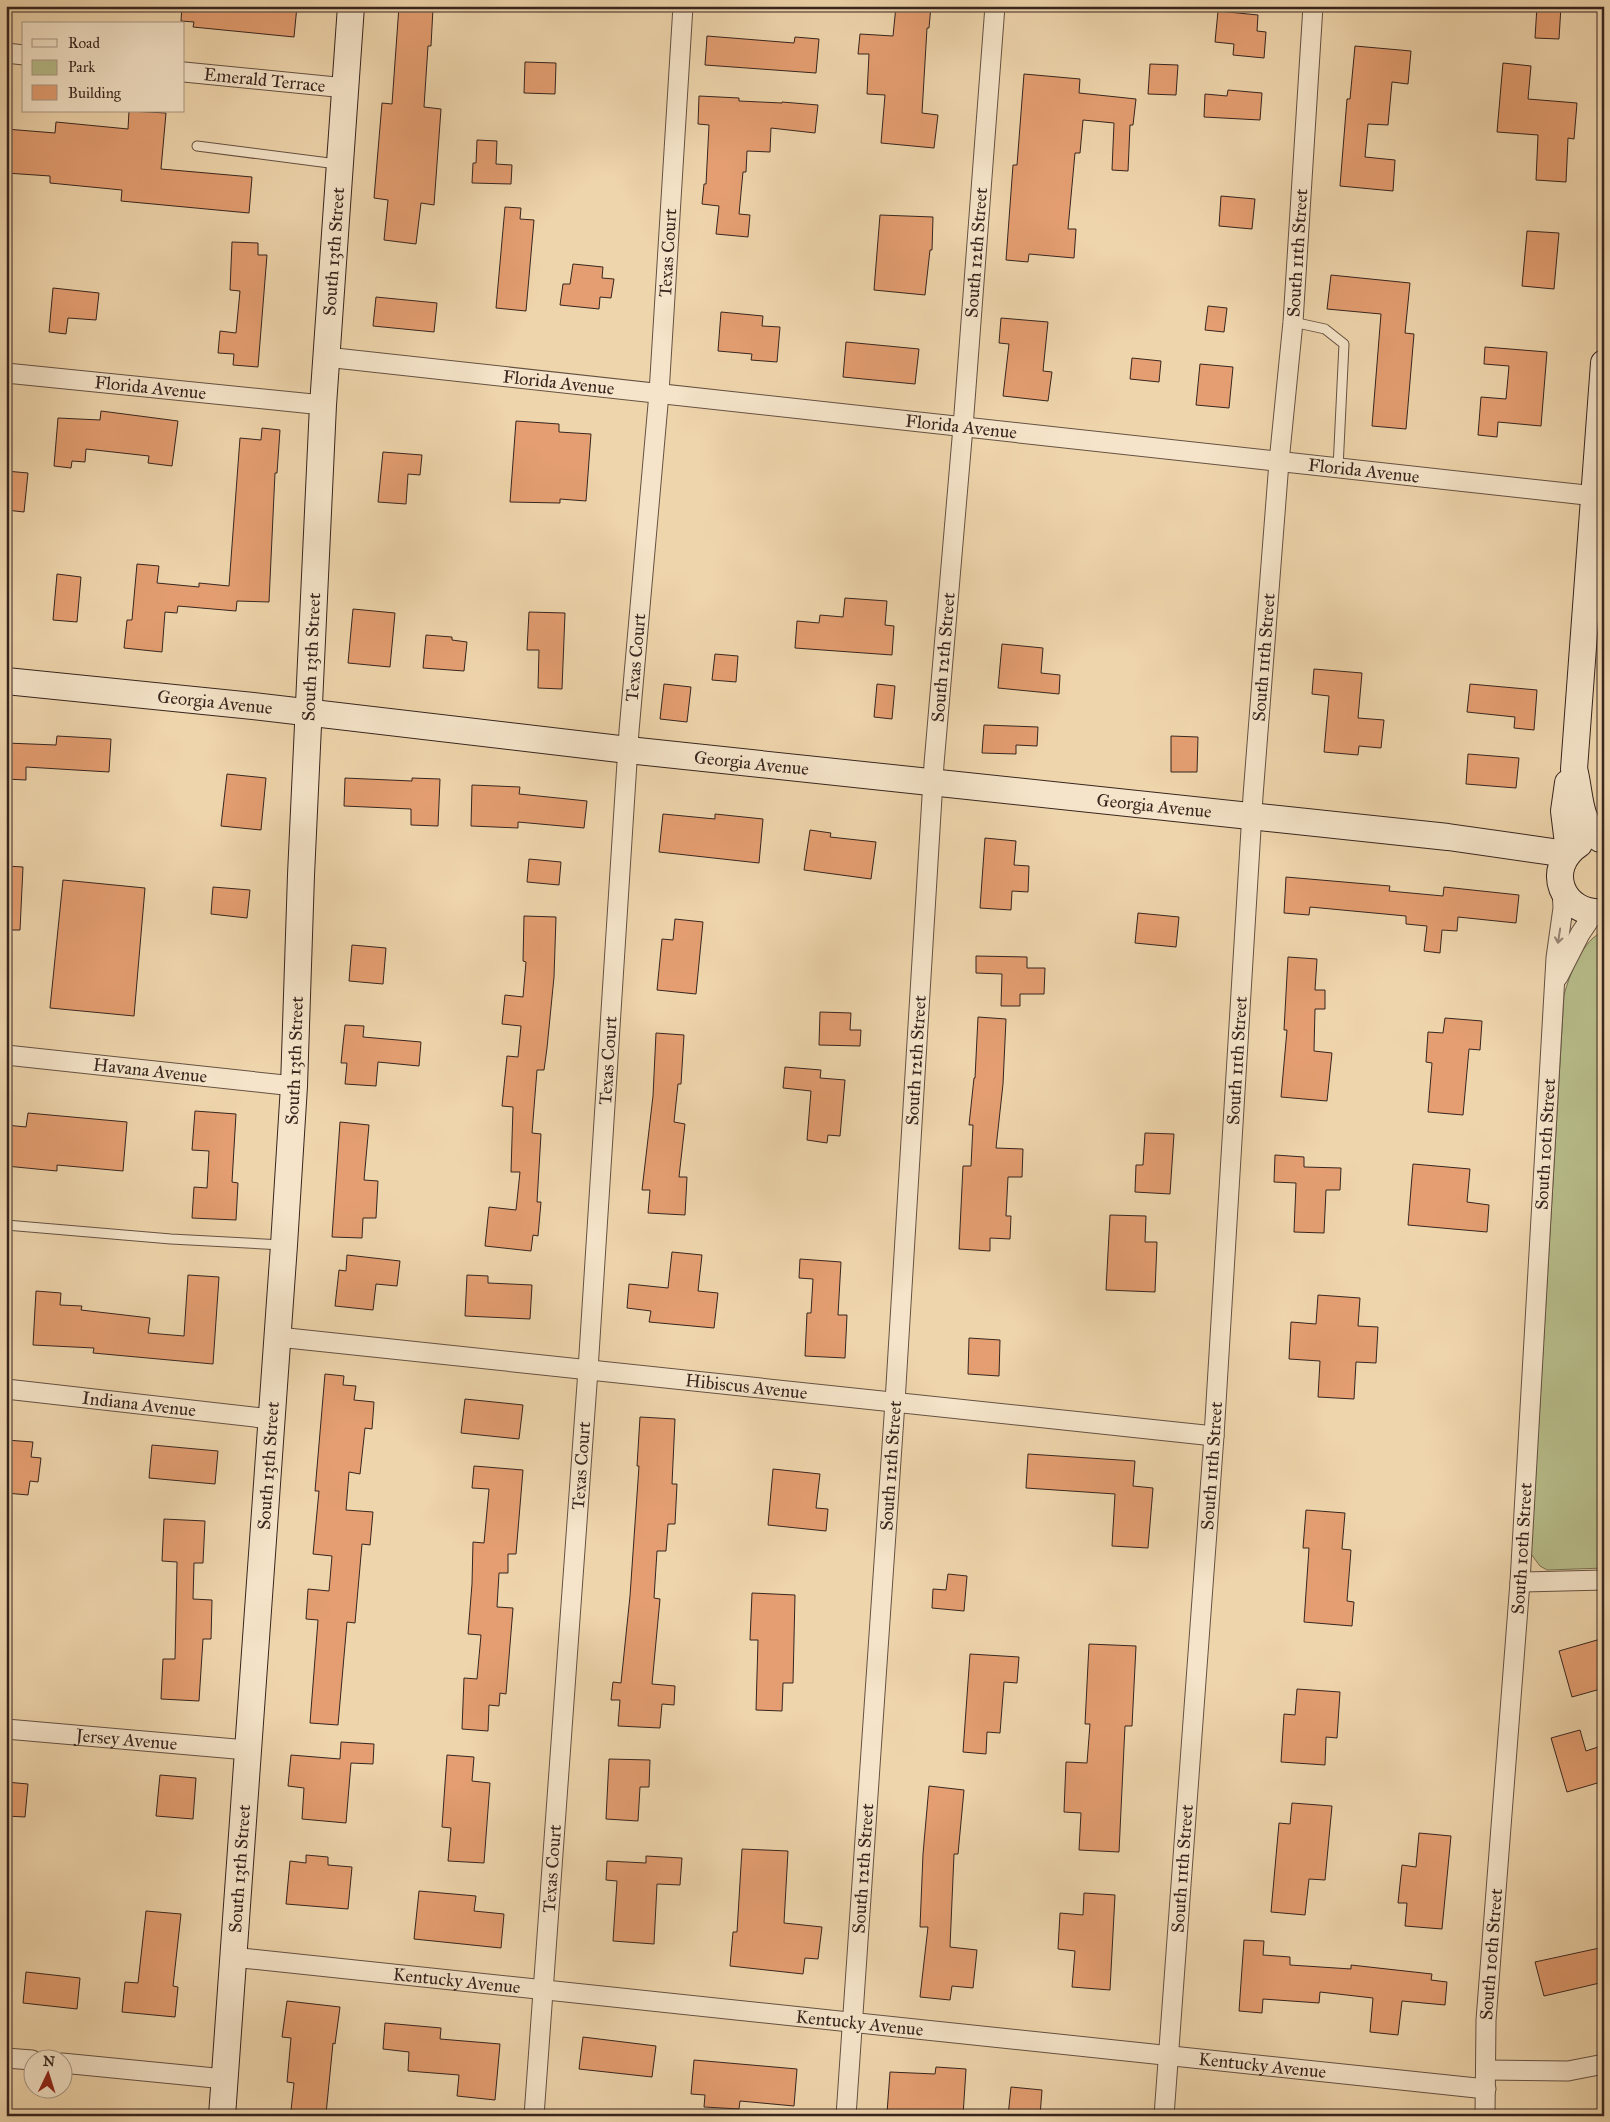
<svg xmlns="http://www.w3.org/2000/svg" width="1610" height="2122" viewBox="0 0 1610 2122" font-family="'IM FELL Great Primer',serif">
	<rect width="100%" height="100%" fill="#efd5ac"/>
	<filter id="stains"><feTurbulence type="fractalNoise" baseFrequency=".004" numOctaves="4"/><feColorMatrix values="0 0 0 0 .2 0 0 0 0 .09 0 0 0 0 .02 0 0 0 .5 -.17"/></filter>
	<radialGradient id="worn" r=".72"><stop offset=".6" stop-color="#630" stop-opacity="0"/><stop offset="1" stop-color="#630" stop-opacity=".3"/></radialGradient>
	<path fill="#b7bd8a" stroke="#777154" d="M1604,932V1568L1547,1570L1540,1566L1531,1554L1564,995C1569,977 1583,937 1604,932Z"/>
	<path fill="#e49e71" stroke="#37251e" d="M182,6H297L294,37L193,27L194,22L181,21Z
		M399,6L433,8L431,46H428L424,107L441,109L434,205L421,203L416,244L384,240L388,200L374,198L382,103L392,104Z
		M896,6H931L929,28H927L922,113L938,115L934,148L881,143L885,95L867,94L869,54H858L860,34L893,36Z
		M1537,6H1561L1559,39L1535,38Z
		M1218,11L1258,15L1257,31L1266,32L1264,58L1233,55L1234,44L1215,42Z
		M707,36L794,43L795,37L819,39L816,73L705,65Z
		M1355,46L1411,51L1408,84L1392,82L1388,125L1368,124L1365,157L1395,160L1393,191L1340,186L1347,99H1350Z
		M525,62L556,63L555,94L524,93Z
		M1503,63L1531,66L1528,99L1577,103L1574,139L1568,138L1566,182L1536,180L1538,135L1497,132Z
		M1150,64L1178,65L1176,95L1148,94Z
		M1024,74L1080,79L1079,93L1136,99L1133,125H1130L1128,171L1112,170L1114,123L1083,120L1080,153H1075L1068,229H1076L1074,258L1029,254L1028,262L1006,260L1013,165H1017Z
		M1228,90L1262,93L1260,120L1204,117L1205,94L1227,96Z
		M699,96L739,98V101L782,103V102L818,105L815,133L771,128L770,152L747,151L746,172H743L739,214L750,215L748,237L716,234L719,206L702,204L704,184H706L709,125L698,124Z
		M129,111L166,113L161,169L252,177L249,213L121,201L122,190L50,183V176L6,173V129L55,133L56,122L128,129Z
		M477,140L497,141L496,164L512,165L511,184L472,183L473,163H476Z
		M1221,196L1255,199L1252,229L1219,226Z
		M505,207L521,208L520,219L534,220L526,311L496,308Z
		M880,215L933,217L932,250H930L925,295L874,290Z
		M1527,231L1559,233L1554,289L1522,286Z
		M232,242L258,243V255H267L258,367L233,365L234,354L218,353L220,331L236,333L240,291L230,290Z
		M573,264L603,267L602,278L614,279L611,298L600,297L599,309L560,305L563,284H570Z
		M1331,275L1410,283L1405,333L1414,334L1406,429L1372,426L1381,314L1327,309Z
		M53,288L99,293L96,320L68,318L66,334L49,332Z
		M376,297L437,303L434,332L373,326Z
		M1208,306L1227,308L1224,332L1205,330Z
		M721,312L763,316L762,326L780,327L777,362L751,360L752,354L718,351Z
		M1001,318L1048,322L1043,371L1052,372L1048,401L1003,396L1009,344L999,343Z
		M846,342L919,349L915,384L843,377Z
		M1485,347L1547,352L1541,426L1498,422L1497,437L1478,435L1481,397L1506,399L1509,366L1484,364Z
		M1132,358L1161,361L1159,382L1130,379Z
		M1200,364L1233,367L1229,408L1196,405Z
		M101,411L178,421L172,466L148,463L149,456L86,449L85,462L72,461L71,468L54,466L58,418L100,420Z
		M516,421L559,424V432L591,434L586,501L560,499V503L510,502Z
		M262,428L280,430L277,473H275L269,602L237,601L236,611L178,606L177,613L165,612L162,652L124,648L127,620H132L137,564L159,566L157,583L199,587V583L229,586L240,438L261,440Z
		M383,452L422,455L420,475L408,474L406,504L378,502Z
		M6,471L28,473L24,512L6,510Z
		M57,574L81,577L77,622L53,620Z
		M845,598L887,601L885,625L894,626L892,655L795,648L797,621L819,623L820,615L843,617Z
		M353,609L395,613L390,667L348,663Z
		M529,612L565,613L562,689L538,688L539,650H527Z
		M426,635L452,637V640L467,642L464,671L423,668Z
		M1002,644L1043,648L1041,673L1060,675L1059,694L998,688Z
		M715,654L738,656L736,682L712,680Z
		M1314,669L1362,673L1358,718L1384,720L1381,748L1359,746L1358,755L1324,752L1329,696L1312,694Z
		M664,684L691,687L687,722L660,719Z
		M877,684L895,686L892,719L874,717Z
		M1470,684L1537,690L1534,730L1514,728L1515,717L1467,712Z
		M984,725L1038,727L1037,746L1016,745V754L982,753Z
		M57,736L111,739L109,772L26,767V780L6,779V743L56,745Z
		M1171,736L1198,737L1197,772H1171Z
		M1468,754L1519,758L1516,788L1466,784Z
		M227,774L266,778L261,830L221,826Z
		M345,778L412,781V778L440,779L438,826L411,825V809L344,806Z
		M472,785L520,787L519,794L587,801L584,828L518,822V828L471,826Z
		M663,814L715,819V814L763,819L759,863L659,852Z
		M810,830L831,833L830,837L876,842L871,879L804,870Z
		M985,838L1016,841L1014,865L1029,866L1028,892L1012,891L1011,910L980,908Z
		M529,859L561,862L559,885L527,882Z
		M6,866L23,867L20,930H6Z
		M1286,877L1390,886L1389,891L1443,896L1444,887L1519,895L1516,923L1458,917L1457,931L1442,930L1440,953L1424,951L1427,926L1406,924V916L1310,907L1309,915L1284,913Z
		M63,880L145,888L134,1016L50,1008Z
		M213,887L250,890L247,918L211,914Z
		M1138,913L1179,917L1176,947L1135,943Z
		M524,916L556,917L554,977L547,1048L544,1070H537L532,1133L541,1134L537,1202H541L538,1236L533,1235L531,1251L485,1246L489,1207L516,1210L520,1172H511L513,1107L502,1106L507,1056L518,1057L521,1026L502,1024L505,995L523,997L526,962L523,961Z
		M675,919L703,922L696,994L657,990L662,939L673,940Z
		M352,945L386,948L383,984L349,981Z
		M976,956L1027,957V968H1045L1044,994H1020V1006H1001L1002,974L976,973Z
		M1288,957L1317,959L1315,990H1325V1009H1315L1314,1051L1332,1053L1327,1101L1281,1097L1287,1030H1284Z
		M820,1012L851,1013L850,1030H861L860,1046L819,1045Z
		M978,1017L1006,1019L1003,1084L996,1148L1023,1149L1022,1177H1008L1006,1216H1011L1010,1239L990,1238V1251L959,1249L963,1166H971L973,1125H969L974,1078H975Z
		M1445,1018L1482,1021L1480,1050L1469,1049L1463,1115L1428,1112L1432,1063L1426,1062L1428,1032L1443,1033Z
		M345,1025L364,1026L363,1037L421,1042L419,1066L378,1062L376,1086L345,1084L347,1063H341Z
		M656,1033L684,1035L681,1084H678L674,1122L685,1124L679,1177H687L685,1215L648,1213L650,1190H642L653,1096Z
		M785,1067L821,1070L820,1078L845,1080L840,1136L828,1135L827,1143L807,1140L811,1091L783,1088Z
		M195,1111L236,1114L232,1182L238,1183L236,1220L192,1218L194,1187L207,1188L209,1151L192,1150Z
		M28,1113L127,1122L123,1171L57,1165V1171L6,1166V1125L26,1127Z
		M340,1122L369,1125L364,1180L378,1181L376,1218H363L362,1238L332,1237Z
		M1145,1133L1174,1134L1170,1194L1135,1192L1136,1165H1143Z
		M1275,1155L1304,1157V1167L1341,1168L1340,1190H1326L1324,1233L1294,1232L1296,1183L1274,1182Z
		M1413,1164L1470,1169L1467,1202L1489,1205L1487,1232L1408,1225Z
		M1110,1215L1146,1216L1145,1242H1157L1155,1292L1106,1290Z
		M672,1252L702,1255L698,1291L718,1293L714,1328L649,1322L651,1311L627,1308L629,1284L668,1288Z
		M347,1255L400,1261L397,1286L376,1284L373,1310L335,1306L339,1270L346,1271Z
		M800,1259L841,1262L838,1315H847L845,1358L805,1356L807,1313H811L813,1279L799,1278Z
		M188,1275L219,1277L213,1364L93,1353L94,1348L33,1345L36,1291L61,1293L60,1305L82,1306L81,1310L150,1318L148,1333L184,1336Z
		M467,1275L488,1276V1283L532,1285L530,1319L465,1316Z
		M1318,1295L1360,1298L1358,1326L1378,1327L1376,1363L1356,1362L1354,1399L1318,1397L1320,1361L1289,1359L1291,1322L1316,1324Z
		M969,1338L1000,1340L999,1376L968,1374Z
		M325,1374L344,1376L343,1385L356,1386L354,1400L374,1402L372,1429L365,1428L360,1474L349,1472L346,1510L373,1512L370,1545L362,1544L355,1623L347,1622L338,1725L310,1723L318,1620L306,1619L308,1589L329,1591L332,1556L313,1554L319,1491H315Z
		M465,1399L523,1405L519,1439L461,1433Z
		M640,1417L675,1419L672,1484H677L675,1524H668L666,1551H657L654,1598L660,1599L652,1684L675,1686L674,1705L662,1704L660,1728L618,1726L620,1700H611L613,1682L621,1683L630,1596L639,1466H637Z
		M6,1440L33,1442L31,1457L41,1458L38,1482L30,1481L28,1495L6,1493Z
		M152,1445L218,1451L215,1484L149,1478Z
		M1028,1454L1135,1461L1133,1486L1153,1488L1148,1548L1112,1546L1115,1494L1026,1488Z
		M474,1466L523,1470L516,1554H508V1573H499L497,1607L513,1608L506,1694L500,1693L499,1706L489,1705L488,1731L462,1729L464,1678L477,1679L481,1635L468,1634L472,1584L473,1542L484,1543L489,1489L472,1488Z
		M773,1469L820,1474L816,1508L828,1509L826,1531L768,1525Z
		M1306,1510L1345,1513L1342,1549L1351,1550L1347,1601L1354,1602L1352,1626L1304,1622L1309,1548H1303Z
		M164,1519L205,1521L203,1563H194L193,1599L212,1600L211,1639H203L199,1701L161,1699L163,1659H175L177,1562L162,1561Z
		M948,1574L967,1576L964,1611L932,1608L933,1589L946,1590Z
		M752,1593L795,1595L793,1683H783L782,1711L756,1710L758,1640H750Z
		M1604,1638V1688L1572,1697L1559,1651Z
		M1089,1644L1136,1646L1132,1726H1125L1119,1852L1079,1850L1081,1813L1064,1812L1066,1762L1087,1763L1090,1724H1085Z
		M970,1654L1019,1657L1017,1683L1004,1682L1000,1733L987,1732L986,1754L963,1752Z
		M1297,1689L1340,1692L1337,1738L1326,1737L1325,1765L1281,1762L1284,1714L1295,1715Z
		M1580,1730L1586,1751L1604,1745V1781L1567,1792L1551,1738Z
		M341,1742L374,1744L373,1764L351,1763L346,1823L302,1819L304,1788L288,1786L291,1755L340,1759Z
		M447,1755L474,1757L472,1781L490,1783L484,1863L448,1861L451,1828L442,1827Z
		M609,1759L650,1760L649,1787H640L638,1821L606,1819Z
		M160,1775L196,1778L193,1819L156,1816Z
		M6,1782L28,1784L25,1817L6,1816Z
		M929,1786L964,1790L958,1854H954L950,1947L977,1950L973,1988L952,1986L950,2000L920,1997L928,1927H920L923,1854Z
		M1292,1803L1332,1806L1325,1880L1309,1879L1305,1915L1271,1912L1279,1823L1290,1824Z
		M1419,1833L1451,1836L1442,1929L1405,1926L1407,1903H1398L1402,1865L1416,1867Z
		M742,1849L788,1851L784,1923L822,1927L818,1959L805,1958L803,1974L730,1966L733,1932H737Z
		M306,1855L328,1857V1865L352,1867L348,1909L286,1904L290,1861L306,1863Z
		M646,1856L682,1858L680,1885L657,1884L654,1944L613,1941L617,1881L606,1880L607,1861L646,1863Z
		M419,1891L476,1896L474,1911L504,1914L501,1948L414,1939Z
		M1084,1893L1115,1895L1110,1990L1072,1987L1075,1951L1058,1949L1060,1913L1083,1915Z
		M146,1911L181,1914L173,1986L178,1987L175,2017L122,2012L125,1982L138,1983Z
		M1244,1940L1264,1941L1263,1955L1290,1957V1965L1351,1969V1965L1432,1974L1431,1980L1447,1982L1445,2005L1402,2001L1398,2035L1370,2032L1373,1998L1320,1992L1319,2003L1263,1999L1262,2013L1239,2011Z
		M1604,1947V1982L1544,1996L1535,1962Z
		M26,1972L80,1978L77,2009L23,2003Z
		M287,2001L340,2007L335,2044L333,2043L326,2114L291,2110L294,2083L287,2082L291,2038L282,2037Z
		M385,2023L441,2028L440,2039L500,2044L495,2100L457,2096L459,2075L408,2071L409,2052L383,2049Z
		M583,2037L656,2046L652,2077L579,2069Z
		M694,2060L797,2069L794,2106L740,2101L739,2109L704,2107L705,2095L691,2094Z
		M936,2067L966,2069L963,2116L887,2113L890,2072L935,2074Z
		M1011,2087L1042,2090L1040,2116H1008Z"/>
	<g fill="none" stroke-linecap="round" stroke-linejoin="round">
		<g stroke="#655142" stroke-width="11">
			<path id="lane" d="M197,146L337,164
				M1293,322L1325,329L1344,344L1338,468
				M6,1225L171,1239L283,1245"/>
		</g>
		<g stroke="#655142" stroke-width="21">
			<g id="street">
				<path d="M6,53L24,55"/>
				<path id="s1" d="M184,72L346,88"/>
				<path id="s2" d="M326,357L1595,496"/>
				<path id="s3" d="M6,373L323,405"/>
				<path d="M1558,977L1580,934L1594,913"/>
				<path id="s4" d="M6,1055L294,1086"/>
				<path id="s5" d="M278,1337L1214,1436"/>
				<path id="s6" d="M6,1389L271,1419"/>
				<path d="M1520,1582L1604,1580"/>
				<path id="s7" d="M6,1729L247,1750"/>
				<path id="s8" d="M232,1957L1486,2089"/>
				<path d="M6,2058L32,2060"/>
				<path d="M62,2063L225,2079"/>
				<path d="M1487,2070L1568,2071L1604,2064"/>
				<path id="s9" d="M534,2116L588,1370L629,731L659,393L683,6"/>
				<path id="s10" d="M846,2116L895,1402L934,764L963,427L995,6"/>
				<path id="s11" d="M1164,2116L1214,1436L1253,796L1279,462L1293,322L1313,6"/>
				<path id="s12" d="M1485,2116L1486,2020L1520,1582L1556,958L1563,908L1562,890"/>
			</g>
		</g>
		<g stroke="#37251e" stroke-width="28">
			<g id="secondary">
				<path id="s13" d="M6,681L253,706L628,750L1448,837L1567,854"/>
				<path d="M1568,783L1564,811L1569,852"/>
				<path d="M1600,839C1577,820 1581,795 1574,769L1604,363"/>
				<path d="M1579,844C1543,868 1562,916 1604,912"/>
				<path id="s14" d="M222,2116L284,1245L294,1086L301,875L323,405L351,6"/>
			</g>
		</g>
		<use href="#lane" stroke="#f5e4c9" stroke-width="9"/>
		<use href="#street" stroke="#f5e4c9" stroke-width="19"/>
		<use href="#secondary" stroke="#f5e4c9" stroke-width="26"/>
	</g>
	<defs><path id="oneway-shaft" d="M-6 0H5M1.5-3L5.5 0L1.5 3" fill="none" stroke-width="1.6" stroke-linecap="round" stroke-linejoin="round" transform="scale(1.25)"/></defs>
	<use stroke="#968474" href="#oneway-shaft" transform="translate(1559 936) rotate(99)"/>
	<g text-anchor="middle" stroke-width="4.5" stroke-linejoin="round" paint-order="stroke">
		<g font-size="18" fill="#37251e" stroke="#f5e4c9">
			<text dy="6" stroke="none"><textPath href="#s1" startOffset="81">Emerald Terrace</textPath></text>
			<text dy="6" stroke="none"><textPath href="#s14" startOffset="1868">South 13th Street</textPath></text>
			<text dy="6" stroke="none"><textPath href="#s9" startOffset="1868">Texas Court</textPath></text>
			<text dy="6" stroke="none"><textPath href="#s10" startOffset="1868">South 12th Street</textPath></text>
			<text dy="6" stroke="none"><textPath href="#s11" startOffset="1868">South 11th Street</textPath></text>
			<text dy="6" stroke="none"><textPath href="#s2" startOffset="234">Florida Avenue</textPath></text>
			<text dy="6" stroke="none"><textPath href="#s3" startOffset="145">Florida Avenue</textPath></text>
			<text dy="6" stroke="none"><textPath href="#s2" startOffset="639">Florida Avenue</textPath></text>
			<text dy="6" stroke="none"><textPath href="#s2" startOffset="1044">Florida Avenue</textPath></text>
			<text dy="6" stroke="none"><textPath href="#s14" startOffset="1462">South 13th Street</textPath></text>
			<text dy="6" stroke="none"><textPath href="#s9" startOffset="1462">Texas Court</textPath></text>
			<text dy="6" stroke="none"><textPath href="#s10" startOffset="1462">South 12th Street</textPath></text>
			<text dy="6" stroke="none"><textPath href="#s11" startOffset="1462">South 11th Street</textPath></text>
			<text dy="6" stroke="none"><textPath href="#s13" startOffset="210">Georgia Avenue</textPath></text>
			<text dy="6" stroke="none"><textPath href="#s13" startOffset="750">Georgia Avenue</textPath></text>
			<text dy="6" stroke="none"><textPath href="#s13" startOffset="1155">Georgia Avenue</textPath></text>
			<text dy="6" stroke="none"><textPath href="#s14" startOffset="1058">South 13th Street</textPath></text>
			<text dy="6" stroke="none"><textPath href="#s9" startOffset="1058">Texas Court</textPath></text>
			<text dy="6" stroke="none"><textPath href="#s10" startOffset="1058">South 12th Street</textPath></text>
			<text dy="6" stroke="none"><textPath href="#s11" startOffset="1058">South 11th Street</textPath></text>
			<text dy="6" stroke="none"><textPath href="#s4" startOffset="145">Havana Avenue</textPath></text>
			<text dy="6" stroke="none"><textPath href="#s12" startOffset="974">South 10th Street</textPath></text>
			<text dy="6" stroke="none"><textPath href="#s5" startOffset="471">Hibiscus Avenue</textPath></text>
			<text dy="6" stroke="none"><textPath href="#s6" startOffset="134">Indiana Avenue</textPath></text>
			<text dy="6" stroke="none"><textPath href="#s9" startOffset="652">Texas Court</textPath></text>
			<text dy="6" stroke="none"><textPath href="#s10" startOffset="652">South 12th Street</textPath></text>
			<text dy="6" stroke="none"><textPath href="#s11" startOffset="652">South 11th Street</textPath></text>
			<text dy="6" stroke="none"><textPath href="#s14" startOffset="652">South 13th Street</textPath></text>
			<text dy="6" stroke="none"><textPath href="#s12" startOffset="569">South 10th Street</textPath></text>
			<text dy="6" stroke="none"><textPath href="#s7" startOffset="121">Jersey Avenue</textPath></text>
			<text dy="6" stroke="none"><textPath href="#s14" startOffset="248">South 13th Street</textPath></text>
			<text dy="6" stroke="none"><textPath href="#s9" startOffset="248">Texas Court</textPath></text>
			<text dy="6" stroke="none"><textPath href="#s10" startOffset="248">South 12th Street</textPath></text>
			<text dy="6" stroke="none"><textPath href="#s11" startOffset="248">South 11th Street</textPath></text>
			<text dy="6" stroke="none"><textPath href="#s12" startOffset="162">South 10th Street</textPath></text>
			<text dy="6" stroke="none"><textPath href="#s8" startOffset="226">Kentucky Avenue</textPath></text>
			<text dy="6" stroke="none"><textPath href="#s8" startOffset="631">Kentucky Avenue</textPath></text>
			<text dy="6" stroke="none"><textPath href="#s8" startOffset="1036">Kentucky Avenue</textPath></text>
		</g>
	</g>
	<rect width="1610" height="2122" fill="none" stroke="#efd5ac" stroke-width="25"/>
	<rect x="8" y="8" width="1595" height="2107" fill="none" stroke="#37251e" stroke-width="2.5"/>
	<rect x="12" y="12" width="1585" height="2097" fill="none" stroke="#37251e"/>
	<rect x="22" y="22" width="162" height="90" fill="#f5e4c9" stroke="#a99885"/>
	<rect x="32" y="39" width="25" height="8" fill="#f5e4c9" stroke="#a99885"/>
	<text x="68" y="48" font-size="15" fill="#37251e">Road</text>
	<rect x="32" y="60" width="25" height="15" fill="#b7bd8a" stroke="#a99885"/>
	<text x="68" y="72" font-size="15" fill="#37251e">Park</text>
	<rect x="32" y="85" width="25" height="15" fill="#e49e71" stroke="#a99885"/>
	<text x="68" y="98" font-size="15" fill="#37251e">Building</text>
	<g transform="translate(48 2074) rotate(4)"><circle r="24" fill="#f5e4c9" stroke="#a99885"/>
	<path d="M0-4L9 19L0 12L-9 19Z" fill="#8f2418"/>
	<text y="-8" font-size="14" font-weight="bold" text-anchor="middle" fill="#37251e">N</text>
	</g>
	<rect width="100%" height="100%" filter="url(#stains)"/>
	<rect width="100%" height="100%" fill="url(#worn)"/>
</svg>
